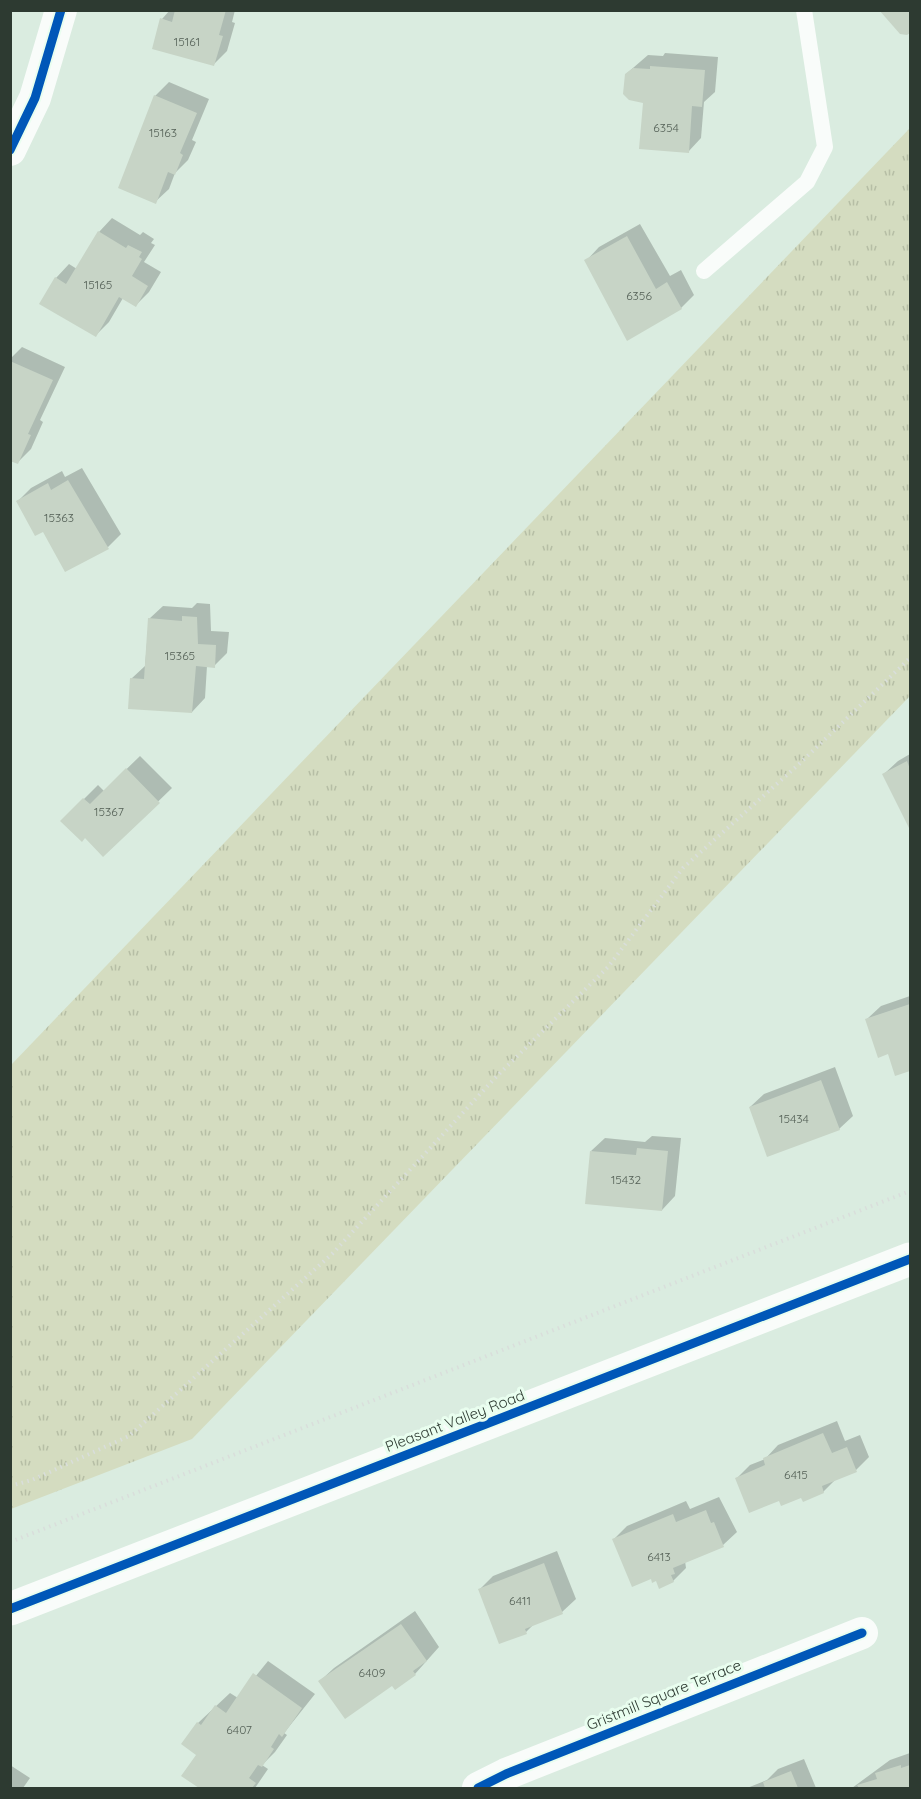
<svg xmlns="http://www.w3.org/2000/svg" width="921" height="1799" viewBox="0 0 921 1799" font-family="Quicksand,sans-serif">
	<defs>
		<pattern id="grass-tufts" width="24" height="20" patternUnits="userSpaceOnUse" patternTransform="scale(1.5)"><rect width="24" height="20" fill="#d4dcc0"/><path d="M3 7l-1-3M5 7V3M7 7l1-3M15 17l-1-3M17 17v-4M19 17l1-3" fill="none" stroke="#b6bea5"/></pattern>
	</defs>
	<rect width="100%" height="100%" fill="#daece0"/>
	<path fill="url(#grass-tufts)" d="M910,128V696L192,1439L11,1509V1065Z"/>
	<path fill="#0003" d="M170,10H235L232,22L235,23L227,51L214,64L162,19Z
		M665,53L718,57L715,92L704,102L701,138L688,152L644,101L626,74L648,55L663,56Z
		M169,82L209,99L192,140L196,142L188,160L175,173L169,189L155,202V96Z
		M112,218L140,235L143,232L154,239L151,243L155,245L144,262L161,272L149,292L136,305L123,298L109,322L96,335L56,278L69,264L77,269L99,232Z
		M640,224L670,276L681,270L694,295L681,308L586,261L599,247Z
		M22,347L65,367L40,420L43,422L31,449L18,462L10,459V359Z
		M82,468L121,534L108,547L43,530L18,501L31,488L62,471L65,477Z
		M197,603L210,604L211,631L229,632L227,653L214,666H207L205,698L192,712L131,679L145,666L149,619L163,606L192,608Z
		M910,754V827L884,774L898,761Z
		M140,756L172,788L103,855L85,836L62,821L98,785L104,791Z
		M910,996V1069L896,1074L889,1052L867,1019L881,1006Z
		M835,1067L853,1116L839,1129L750,1107L764,1094Z
		M652,1136L681,1138L675,1196L662,1210L591,1151L605,1138L645,1142Z
		M837,1421L845,1441L860,1435L869,1457L856,1470L837,1478L823,1492L780,1499L737,1478L750,1465L765,1459L778,1445Z
		M719,1497L737,1532L723,1545L685,1561L686,1568L673,1581L657,1579L614,1539L627,1526L686,1501L690,1509Z
		M557,1551L576,1599L562,1612L535,1623L526,1632L480,1589L493,1576Z
		M415,1611L439,1647L415,1674L392,1684L320,1681L334,1668Z
		M268,1661L315,1694L284,1733L287,1735L275,1752L262,1765L268,1769L255,1788H201L183,1776L198,1755V1723L230,1693L238,1698Z
		M910,1753V1788H852L890,1760Z
		M804,1759L816,1788H747L767,1780L778,1769Z
		M10,1765L30,1778L23,1788H10Z"/>
	<path fill="#c7d4c6" d="M175,10H226L219,35L223,36L214,66L152,49L160,18L172,22Z
		M879,10H910V33L907,35L900,34Z
		M650,66L705,70L702,107L692,106L689,153L639,149L643,103L629,100L623,94L625,74L633,68L650,69Z
		M154,95L197,113L180,153L183,155L175,175L168,172L156,204L118,188Z
		M98,231L126,248L128,245L142,252L139,257L142,259L132,276L148,286L136,307L119,297L96,337L39,304L55,277L66,284Z
		M627,236L656,289L667,282L682,309L627,341L584,260Z
		M10,361L53,380L28,434L31,435L18,464L10,461Z
		M68,480L109,549L65,572L43,532L35,536L16,501L48,483L51,490Z
		M182,616L197,617L198,644L216,645L215,668L196,666L192,713L128,709L130,678L144,679L148,618L182,621Z
		M907,761L910,769V830L882,774Z
		M126,768L160,803L103,857L85,838L82,842L60,821L83,798L90,804Z
		M910,1004V1071L895,1076L888,1054L878,1058L865,1019Z
		M821,1080L840,1130L767,1157L749,1107Z
		M637,1148L668,1151L662,1211L585,1204L590,1151L636,1155Z
		M823,1433L832,1453L847,1447L857,1472L822,1486L824,1493L803,1502L801,1498L781,1506L779,1501L749,1513L735,1478L765,1465L763,1458Z
		M706,1510L711,1523L714,1522L724,1547L673,1568L675,1574L671,1575L674,1582L659,1589L656,1581L652,1583L651,1579L632,1587L612,1539L673,1514L676,1522Z
		M544,1563L563,1614L525,1629L527,1634L499,1644L478,1589Z
		M401,1624L427,1661L413,1671L416,1675L395,1690L392,1686L345,1719L318,1681Z
		M253,1673L302,1708L282,1737L279,1734L271,1747L274,1749L262,1767L258,1765L249,1778L256,1783L252,1788H199L181,1776L196,1755L181,1744L197,1722L201,1725L215,1705L226,1713Z
		M901,1765V1768L910,1765V1788H859L857,1785L877,1779L875,1773Z
		M791,1771L798,1788H765L763,1782Z"/>
	<g fill="none" stroke-linecap="round" stroke-linejoin="round">
		<path stroke="#d9dedb" stroke-width="4" stroke-dasharray="1.5 4.5" stroke-linecap="butt" d="M10,1486L32,1480L129,1436L333,1253L495,1078L608,967L683,868L798,765L910,658
			M10,1542L910,1191"/>
		<path stroke="#f9fcfa" stroke-width="16" d="M704,271L807,182L825,147L804,10"/>
		<path stroke="#f9fcfa" stroke-width="32" d="M10,150L35,98L61,10
			M478,1788L506,1774L862,1633"/>
		<path stroke="#f9fcfa" stroke-width="33" d="M10,1609L910,1259"/>
		<g stroke="#e9feef" stroke-width="13">
			<path id="cycleway" d="M10,150L35,98L61,10
				M10,1609L910,1259
				M478,1788L506,1774L862,1633"/>
		</g>
		<use href="#cycleway" stroke="#0057b8" stroke-width="9"/>
	</g>
	<g text-anchor="middle" stroke-width="6" stroke-linejoin="round" paint-order="stroke">
		<g font-size="12" fill="#546056">
			<text x="187" y="46">15161</text>
			<text x="666" y="132">6354</text>
			<text x="163" y="137">15163</text>
			<text x="98" y="289">15165</text>
			<text x="639" y="300">6356</text>
			<text x="59" y="522">15363</text>
			<text x="180" y="660">15365</text>
			<text x="109" y="816">15367</text>
			<text x="794" y="1123">15434</text>
			<text x="626" y="1184">15432</text>
			<text x="796" y="1479">6415</text>
			<text x="659" y="1561">6413</text>
			<text x="520" y="1605">6411</text>
			<text x="372" y="1677">6409</text>
			<text x="239" y="1734">6407</text>
		</g>
		<g font-size="15" fill="#2d3a31" stroke="#e9feef">
			<text transform="translate(455 1421) rotate(-21)" y="5">Pleasant Valley Road</text>
			<text transform="translate(664 1695) rotate(-22)" y="5">Gristmill Square Terrace</text>
		</g>
	</g>
	<rect width="921" height="1799" fill="none" stroke="#2d3a31" stroke-width="24"/>
</svg>
